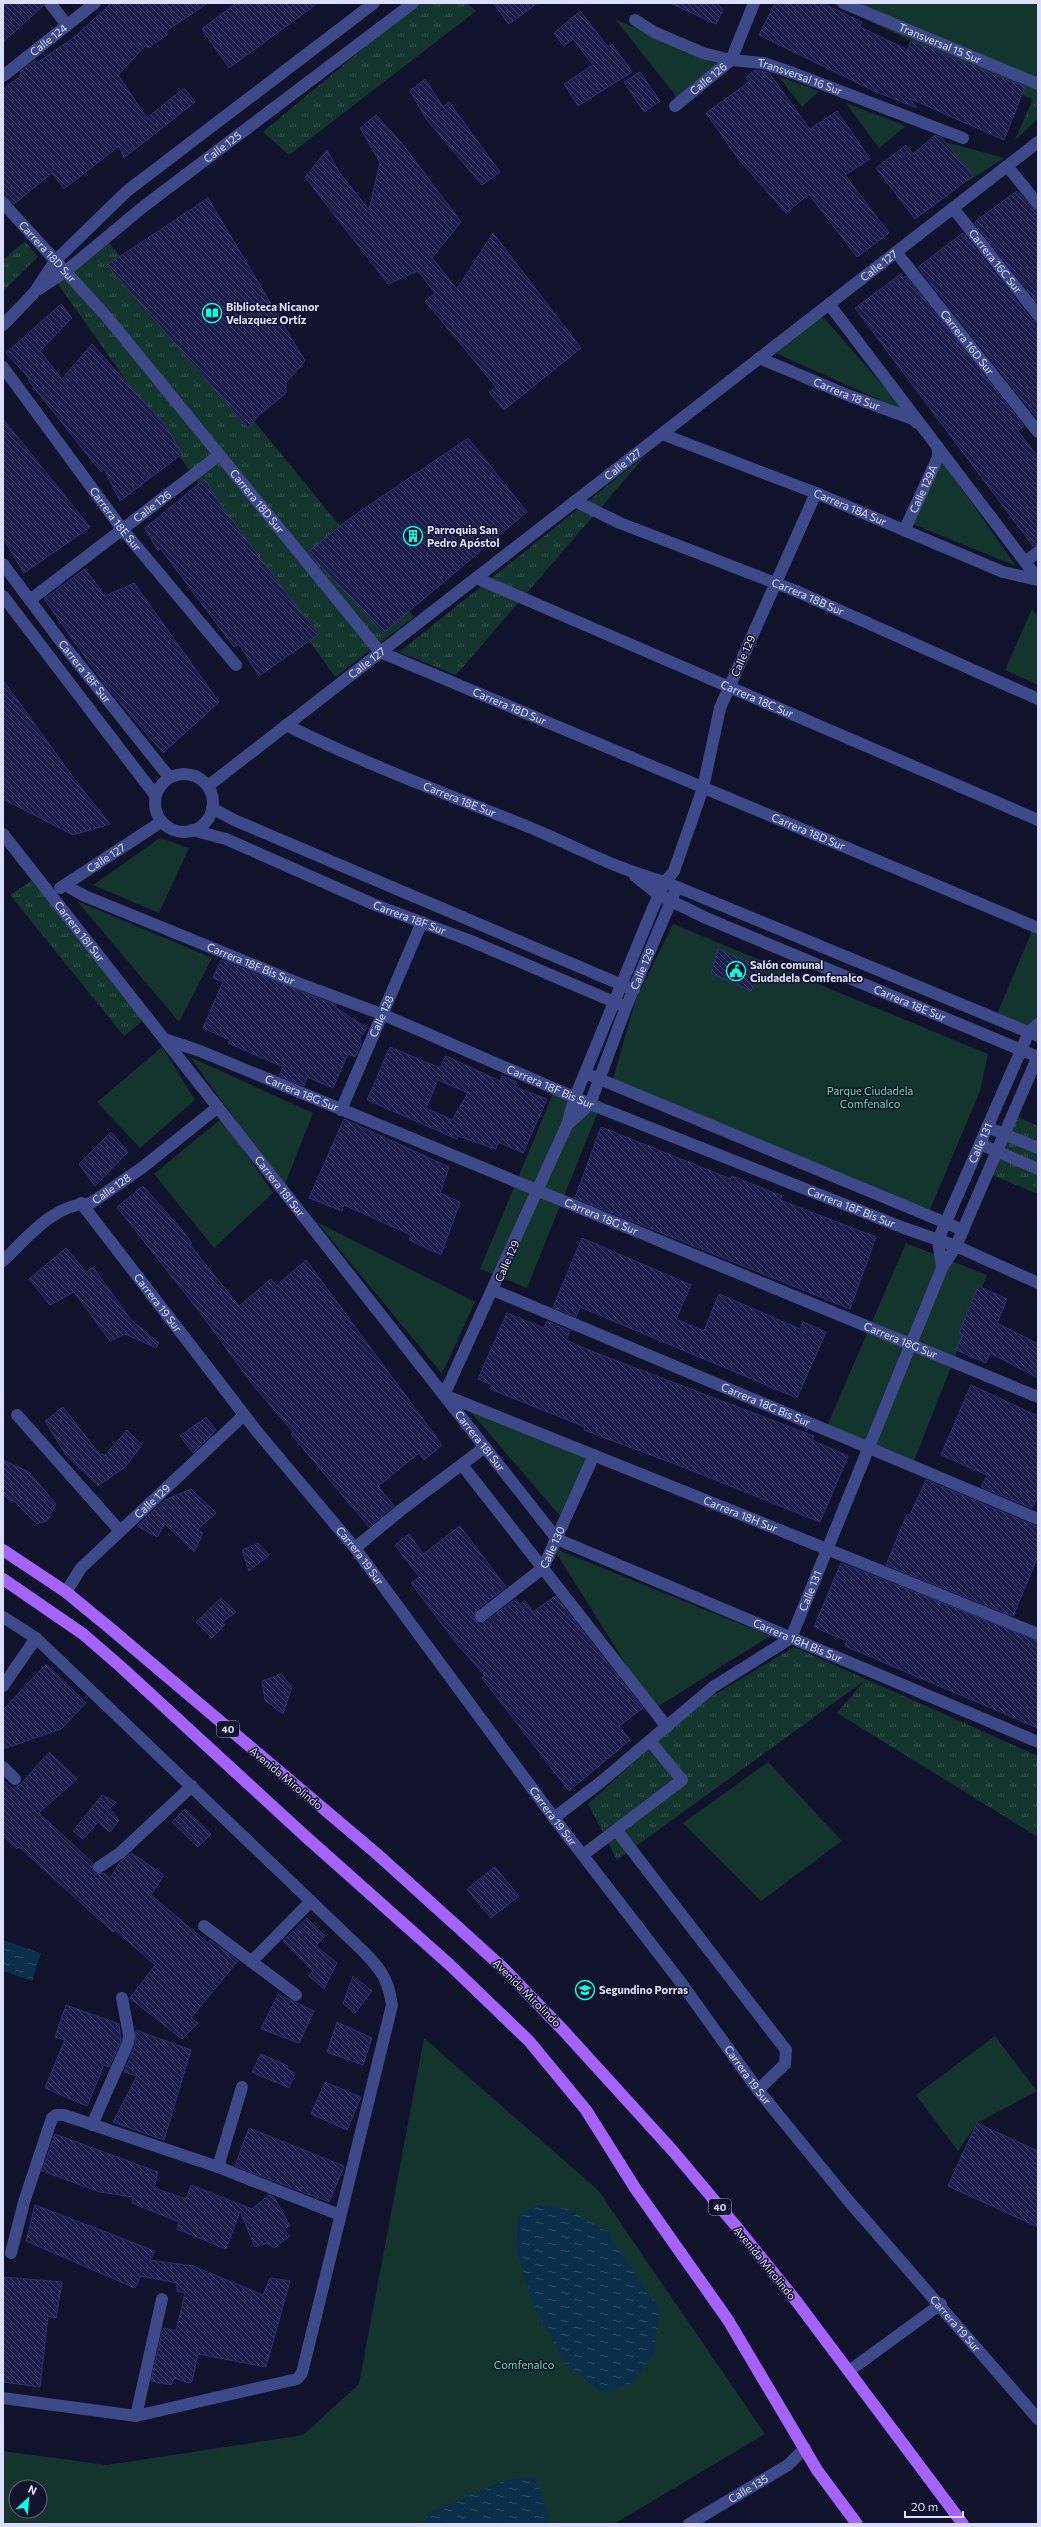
<svg xmlns="http://www.w3.org/2000/svg" width="1041" height="2527" viewBox="0 0 1041 2527" font-family="Commissioner,sans-serif">
	<defs>
		<pattern id="grass-tufts" width="24" height="20" patternUnits="userSpaceOnUse"><rect width="24" height="20" fill="#14352d"/><path d="M3 7l-1-3M5 7V3M7 7l1-3M15 17l-1-3M17 17v-4M19 17l1-3" fill="none" stroke="#36524c"/></pattern>
		<pattern id="water-ripples" width="26" height="14" patternUnits="userSpaceOnUse"><rect width="26" height="14" fill="#0b2e4a"/><path d="M2 4q2-2 4 0t4 0M15 11q2-2 4 0t4 0" fill="none" stroke="#2e4c65"/></pattern>
		<pattern id="building-back-hatch" width="6" height="6" patternUnits="userSpaceOnUse"><rect width="6" height="6" fill="#1d1d4c"/><path d="M-1 5l2 2M0 0l6 6M5-1l2 2" fill="none" stroke="#3d3d67"/></pattern>
	</defs>
	<rect width="100%" height="100%" fill="#11122b"/>
	<path fill="url(#grass-tufts)" d="M418,3H467L476,11L289,155L263,132Z
		M1035,94L1038,95V119L1015,140Z
		M106,239L414,617L335,677L58,284Z
		M25,241L38,257L3,291V260Z
		M647,454L456,675L399,652Z
		M34,879L145,1019L124,1036L10,895Z
		M1011,1114L1038,1126V1194L985,1172Z
		M794,1647L1038,1756V1837L837,1713L864,1681L617,1860L588,1804L696,1706Z"/>
	<path fill="#14352d" fill-rule="evenodd" d="M832,3H1038V102Z
		M615,19L720,65L679,100Z
		M778,76L819,91L802,107Z
		M846,103L906,126L879,148Z
		M931,138L1004,158L967,182Z
		M819,312L905,411L771,351Z
		M940,458L1016,566L913,524Z
		M1032,609L1038,617V685L1005,670Z
		M160,838L189,848L159,913L93,885Z
		M77,901L212,958L179,1022Z
		M1038,917V1030L997,1014Z
		M673,924L988,1054L980,1091L929,1212L612,1082L636,999Z
		M162,1047L195,1100L140,1148L97,1102Z
		M190,1057L313,1113L284,1187Z
		M554,1091L599,1109L527,1288L480,1269Z
		M222,1118L273,1193L214,1248L154,1174Z
		M317,1222L475,1302L442,1374Z
		M906,1243L987,1275L914,1461L827,1426Z
		M467,1408L589,1455L561,1517Z
		M553,1548L770,1636L654,1709Z
		M768,1762L842,1841L761,1901L683,1823Z
		M995,2036L1037,2091L977,2123L958,2151L916,2095Z
		M424,2038L598,2190L765,2434L614,2524H3V2451L107,2465L303,2435L359,2384ZM16,2487H40V2511H16Z"/>
	<path fill="url(#water-ripples)" d="M3,1940L41,1953L32,1981L3,1971Z
		M536,2205L568,2209L607,2232L660,2310L654,2352L633,2383L602,2393L565,2362L535,2309L516,2249L518,2216Z
		M535,2478L550,2517L542,2524H426L428,2512L452,2503L504,2480Z"/>
	<path fill="url(#building-back-hatch)" stroke="#2f3077" fill-rule="evenodd" d="M3,3H43V6L3,42Z
		M111,3H208L166,31L168,34L148,48L146,45L118,75L147,118L184,88L195,102L124,158L119,146L64,189L52,173L14,204L3,196V89L21,76L20,72L31,63L35,61L37,63L76,36Z
		M236,3H318L229,68L202,29Z
		M493,3H538L509,24Z
		M670,3H717L723,10L716,24Z
		M775,3H822L862,22L860,27L908,50L911,41L1025,87L1004,140L909,98L917,108L872,90L759,35Z
		M580,11L608,47L612,44L632,72L578,106L564,84L593,65L573,39L564,46L554,33Z
		M755,70L769,73L810,129L837,111L870,159L845,175L889,233L857,257L809,194L786,213L740,161L706,113L749,82L746,77Z
		M640,72L660,101L644,112L624,82Z
		M425,79L443,107L449,102L500,172L482,185L427,120L410,91Z
		M376,115L400,141L461,222L432,258L457,289L493,233L581,348L504,410L489,392L496,387L425,301L435,293L418,271L388,284L305,177L327,150L339,172L369,210L380,162L360,128Z
		M935,135L942,138L973,176L915,219L876,168L906,145L913,154Z
		M1017,191L1038,213V303L975,224L976,221Z
		M208,198L305,361L286,383V393L258,416L248,428L107,265Z
		M963,233L1032,320L1038,322V416L1036,417L918,267Z
		M901,274L903,278L906,276L1024,426L1018,431L1038,457V545L1033,546L855,308Z
		M61,304L72,318L40,351L62,379L92,344L165,425L182,454L120,501L104,469L101,472L28,380L30,379L6,353Z
		M3,419L90,527L24,573L3,538Z
		M468,438L527,512L383,633L308,552L349,519Z
		M205,479L220,504L299,610L319,634L259,676L239,644L234,647L160,548L158,551L145,528Z
		M85,569L105,596L134,583L219,702L163,753L106,686L44,599Z
		M3,680L75,780L110,824L73,835L3,799Z
		M718,949L762,968L751,991L711,973Z
		M221,960L336,1005V1008L367,1028L360,1038L361,1045L355,1057L348,1054L333,1088L307,1077L304,1086L279,1076L283,1067L228,1043L230,1040L203,1028L223,982L213,978Z
		M390,1047L440,1068L446,1056L500,1081L502,1076L517,1082L515,1087L547,1099L523,1153L498,1142L496,1149L458,1136L457,1139L367,1100ZM438,1080L468,1093L452,1120L426,1108Z
		M344,1119L449,1167L440,1193L460,1202L441,1255L409,1240L411,1235L344,1205L342,1211L309,1198Z
		M601,1127L731,1179L732,1176L782,1196L780,1200L876,1237L850,1309L575,1198Z
		M111,1132L128,1152L95,1186L79,1164Z
		M143,1186L181,1229L192,1243L190,1245L239,1306L271,1279L276,1286L306,1260L442,1445L424,1460L419,1453L378,1486L394,1506L369,1527L291,1434L293,1432L252,1384L202,1315L117,1207Z
		M582,1238L691,1285L676,1319L704,1331L719,1294L800,1329L803,1322L826,1332L797,1398L580,1307L576,1317L553,1307Z
		M66,1248L86,1272L93,1267L131,1320L159,1343L156,1348L125,1334L110,1341L74,1292L50,1305L29,1279Z
		M978,1286L1007,1299L997,1323L1038,1344V1378L990,1353L986,1363L956,1350L963,1335L959,1333Z
		M507,1313L544,1328L547,1321L570,1331L566,1340L591,1351L814,1436L812,1440L848,1456L820,1522L683,1467L584,1430L585,1427L490,1389L492,1385L478,1379Z
		M971,1385L1038,1416V1496L1032,1508L981,1487L987,1475L941,1455Z
		M63,1407L100,1455L102,1453L104,1456L127,1430L142,1445L125,1467L98,1486L66,1455L45,1421Z
		M206,1417L216,1430L193,1453L180,1436Z
		M3,1460L29,1472L56,1504L47,1521L37,1524L13,1500L10,1501L3,1494Z
		M926,1480L1038,1527V1556L1013,1616L886,1565L907,1514L910,1515Z
		M191,1489L216,1513L197,1530L203,1533L194,1552L165,1524L157,1537L137,1526L165,1500Z
		M460,1526L506,1587L476,1610L474,1617L475,1621L485,1622L516,1599L520,1605L525,1601L533,1612L555,1596L643,1708L619,1726L630,1740L569,1791L482,1678L485,1676L457,1644L411,1583L419,1577L395,1545L409,1534L423,1554Z
		M258,1543L269,1555L249,1571L242,1550Z
		M841,1563L1038,1641V1728L845,1646L847,1641L814,1627Z
		M221,1598L236,1612L221,1623L225,1625L212,1638L196,1622Z
		M46,1664L86,1703L61,1729L3,1749V1710Z
		M281,1674L292,1687L283,1714L265,1700L262,1681Z
		M49,1752L77,1779L39,1813L93,1863L92,1868L95,1874L104,1873L110,1878L120,1862L131,1853L164,1875L151,1895L208,1943L210,1940L238,1961L191,2018L198,2023L182,2039L130,1998L155,1965L115,1930L113,1932L19,1847L17,1849L3,1836V1780L13,1789L21,1784Z
		M102,1795L116,1802L110,1808L119,1821L110,1832L98,1822L83,1839L73,1831Z
		M185,1809L211,1834L198,1847L172,1822Z
		M495,1867L519,1896L491,1918L467,1889Z
		M307,1918L325,1936L316,1946L337,1963L324,1989L309,1976L313,1971L283,1941Z
		M353,1976L372,1991L355,2013L343,2004Z
		M278,1994L314,2011L299,2043L261,2029Z
		M66,2005L119,2024L121,2041L109,2067L104,2065L87,2106L45,2088L65,2040L55,2037Z
		M337,2022L372,2038L363,2065L327,2052Z
		M136,2030L191,2050L164,2140L113,2122L137,2076L124,2072L135,2046Z
		M261,2054L288,2066L287,2069L295,2073L289,2088L252,2072Z
		M325,2082L361,2097L347,2130L311,2114Z
		M977,2123L1038,2151V2227L948,2186Z
		M249,2128L344,2166L329,2202L235,2166Z
		M55,2134L158,2172L154,2188L186,2199L191,2185L252,2209L269,2195L274,2197L290,2226L283,2228L290,2236L274,2248L267,2243L255,2247L240,2211L226,2249L177,2229L179,2222L132,2203L133,2197L100,2192L42,2171Z
		M35,2205L155,2251L150,2260L193,2266L263,2295L270,2278L290,2281L266,2367L198,2354L192,2381L190,2380L189,2383L174,2378L171,2385L151,2381L162,2332L164,2328L176,2331L185,2293L177,2291V2283L141,2276L135,2288L26,2241Z
		M3,2277L62,2282L56,2318L48,2316L40,2387L3,2382Z"/>
	<g fill="none" stroke-linecap="round" stroke-linejoin="round">
		<g stroke="#3d4989" stroke-width="12">
			<path d="M50,3L67,25"/>
			<path id="s1" d="M843,3L1038,84"/>
			<path id="s2" d="M635,20L654,32L703,53L731,60L763,63L793,73L963,138"/>
			<path id="s3" d="M3,76L95,3"/>
			<path id="s4" d="M675,106L731,60L754,3"/>
			<path d="M1007,166L1038,204"/>
			<path id="s5" d="M3,203L107,317L380,652L1038,928"/>
			<path id="s6" d="M953,208L1038,315"/>
			<path id="s7" d="M896,252L1038,432"/>
			<path id="s8" d="M39,289L66,271L143,207L413,3"/>
			<path d="M829,304L1038,579"/>
			<path d="M3,325L34,293L55,261L127,191L374,3"/>
			<path id="s9" d="M759,358L850,396L913,419L917,423"/>
			<path id="s10" d="M3,367L122,529L236,665"/>
			<path id="s11" d="M662,434L816,493L1003,572L1038,580"/>
			<path id="s12" d="M816,493L720,708L703,788L674,871L665,882L653,908L575,1097L567,1125L444,1395L1038,1634"/>
			<path id="s13" d="M575,501L620,523L796,591L1038,699"/>
			<path id="s14" d="M905,529L938,457V447"/>
			<path d="M1025,562L1038,552"/>
			<path id="s15" d="M3,564L62,643L169,777"/>
			<path id="s16" d="M476,578L1038,820"/>
			<path d="M3,596L155,795"/>
			<path id="s17" d="M30,600L218,456"/>
			<path id="s18" d="M286,725C363,763 444,793 524,825C571,844 615,869 665,882L1038,1036"/>
			<circle cx="184" cy="803" r="29"/>
			<path id="s19" d="M208,786L1038,142"/>
			<path d="M212,808L234,820L634,990"/>
			<path id="s20" d="M192,830L226,839L373,904L471,941L626,1007"/>
			<path id="s21" d="M3,834L557,1539L1038,1742"/>
			<path id="s22" d="M635,876L659,895L706,918L1038,1057"/>
			<path id="s23" d="M65,885L85,896L293,981L384,1015L590,1104L904,1228L956,1246L1038,1283"/>
			<path id="s24" d="M60,888L161,822"/>
			<path id="s25" d="M164,1039L200,1051L1038,1397"/>
			<path d="M585,1073L963,1230"/>
			<path id="s26" d="M341,1110L422,922"/>
			<path id="s27" d="M567,1125L590,1104L626,1007L674,894"/>
			<path d="M987,1127L1038,1148"/>
			<path d="M980,1144L1038,1169"/>
			<path id="s28" d="M81,1203L259,1434L355,1548L554,1818L679,1980L758,2090L847,2199L1038,2419"/>
			<path id="s29" d="M3,1261C28,1237 53,1204 91,1203L143,1167L218,1107"/>
			<path id="s30" d="M942,1268L938,1240L1029,1032L1038,1024"/>
			<path id="s31" d="M493,1290L1038,1519"/>
			<path d="M17,1415L120,1531"/>
			<path d="M462,1465L667,1727"/>
			<path d="M355,1548L401,1510L485,1447"/>
			<path id="s32" d="M66,1592L81,1568L244,1415"/>
			<path id="s33" d="M481,1616L543,1568L594,1455"/>
			<path d="M3,1617L36,1638L365,1953C383,1972 388,1980 392,2005L302,2373L297,2379L136,2416L3,2398"/>
			<path d="M3,1686L36,1638"/>
			<path d="M3,1767L15,1779"/>
			<path id="s34" d="M554,1818L602,1781L713,1687L791,1638L942,1268L956,1246L1038,1056"/>
			<path d="M617,1831L786,2050L785,2064L758,2090"/>
			<path d="M583,1855L682,1780L650,1741"/>
			<path d="M99,1867L120,1853L192,1786"/>
			<path d="M204,1926L296,1995"/>
			<path d="M251,1962L311,1901"/>
			<path d="M92,2125L128,2043L129,2035L122,1998"/>
			<path d="M218,2167L242,2087"/>
			<path d="M11,2253L24,2202L52,2118L56,2115H64L218,2167L340,2215"/>
			<path d="M849,2371L941,2304"/>
			<path d="M136,2416L162,2299"/>
			<path id="s35" d="M689,2524L788,2465L805,2448"/>
		</g>
		<path stroke="#a563fe" stroke-width="12" d="M3,1550L66,1592L111,1629L377,1854L502,1967L562,2029L673,2151L735,2225L797,2302L963,2524
			M3,1579L83,1634L120,1666L305,1836L450,1965L529,2041L586,2110L635,2188L728,2320L817,2470L857,2524"/>
	</g>
	<defs>
		<g id="library-ring" transform="scale(1)"><circle r="9.5" fill="#11122b" stroke="#08fee5" stroke-width="1.5"/><path d="M-6-4Q-3-5.5-.7-3.5V5Q-3 3-6 4ZM6-4Q3-5.5 .7-3.5V5Q3 3 6 4Z" fill="#08fee5"/></g>
		<g id="building-ring" transform="scale(1)"><circle r="9.5" fill="#11122b" stroke="#08fee5" stroke-width="1.5"/><path d="M-4-6H4V6H1V3H-1V6H-4ZM-2.5-4.3h1.7v1.8h-1.7ZM.8-4.3h1.7v1.8H.8ZM-2.5-1h1.7V.8h-1.7ZM.8-1h1.7V.8H.8Z" fill="#08fee5"/></g>
		<g id="civic-ring" transform="scale(1)"><circle r="9.5" fill="#11122b" stroke="#08fee5" stroke-width="1.5"/><path d="M-.6-6.5H3V-4.5H.6V-3L4-1V1h2V6H-6V1h2V-1L-.6-3ZM-1.2 2.5V6h2.4V2.5Z" fill="#08fee5"/></g>
		<g id="school-ring" transform="scale(1)"><circle r="9.5" fill="#11122b" stroke="#08fee5" stroke-width="1.5"/><path d="M0-5L7-2L0 1L-7-2ZM-4 1L0 2.5L4 1V4Q0 6-4 4Z" fill="#08fee5"/></g>
	</defs>
	<g fill-rule="evenodd">
		<use href="#library-ring" x="212" y="313"/>
		<use href="#building-ring" x="413" y="536"/>
		<use href="#civic-ring" x="736" y="971"/>
		<use href="#school-ring" x="585" y="1990"/>
	</g>
	<g text-anchor="middle" stroke-width="3" stroke-linejoin="round" paint-order="stroke">
		<g fill="#11122b" stroke="#9ea1bf" stroke-width="1">
			<rect x="217" y="1721" width="22" height="16" rx="3"/>
			<rect x="709" y="2199" width="22" height="16" rx="3"/>
		</g>
		<g font-size="10" font-weight="bold" fill="#dbdeff">
			<text x="228" y="1733">40</text>
			<text x="720" y="2211">40</text>
		</g>
		<g font-size="11" fill="#dbdeff" stroke="#11122b">
			<text dy="4" stroke="none"><textPath href="#s3" startOffset="58">Calle 124</textPath></text>
			<text dy="4" stroke="none"><textPath href="#s1" startOffset="105">Transversal 15 Sur</textPath></text>
			<text dy="4" stroke="none"><textPath href="#s2" startOffset="176">Transversal 16 Sur</textPath></text>
			<text dy="4" stroke="none"><textPath href="#s4" startOffset="43">Calle 126</textPath></text>
			<text dy="4" stroke="none"><textPath href="#s8" startOffset="232">Calle 125</textPath></text>
			<text dy="4" stroke="none"><textPath href="#s5" startOffset="66">Carrera 18D Sur</textPath></text>
			<text dy="4" stroke="none"><textPath href="#s6" startOffset="68">Carrera 16C Sur</textPath></text>
			<text dy="4" stroke="none"><textPath href="#s19" startOffset="849">Calle 127</textPath></text>
			<text dy="4" stroke="none"><textPath href="#s7" startOffset="115">Carrera 16D Sur</textPath></text>
			<text dy="4" stroke="none"><textPath href="#s9" startOffset="95">Carrera 18 Sur</textPath></text>
			<text dy="4" stroke="none"><textPath href="#s19" startOffset="525">Calle 127</textPath></text>
			<text dy="4" stroke="none"><textPath href="#s14" startOffset="44">Calle 129A</textPath></text>
			<text dy="4" stroke="none"><textPath href="#s5" startOffset="392">Carrera 18D Sur</textPath></text>
			<text dy="4" stroke="none"><textPath href="#s17" startOffset="154">Calle 126</textPath></text>
			<text dy="4" stroke="none"><textPath href="#s11" startOffset="202">Carrera 18A Sur</textPath></text>
			<text dy="4" stroke="none"><textPath href="#s10" startOffset="189">Carrera 18E Sur</textPath></text>
			<text dy="4" stroke="none"><textPath href="#s13" startOffset="252">Carrera 18B Sur</textPath></text>
			<text transform="translate(743 656) rotate(-66)" y="4">Calle 129</text>
			<text dy="4" stroke="none"><textPath href="#s19" startOffset="201">Calle 127</textPath></text>
			<text dy="4" stroke="none"><textPath href="#s15" startOffset="135">Carrera 18F Sur</textPath></text>
			<text dy="4" stroke="none"><textPath href="#s16" startOffset="306">Carrera 18C Sur</textPath></text>
			<text dy="4" stroke="none"><textPath href="#s5" startOffset="727">Carrera 18D Sur</textPath></text>
			<text dy="4" stroke="none"><textPath href="#s18" startOffset="189">Carrera 18E Sur</textPath></text>
			<text dy="4" stroke="none"><textPath href="#s5" startOffset="1051">Carrera 18D Sur</textPath></text>
			<text dy="4" stroke="none"><textPath href="#s24" startOffset="55">Calle 127</textPath></text>
			<text dy="4" stroke="none"><textPath href="#s20" startOffset="235">Carrera 18F Sur</textPath></text>
			<text dy="4" stroke="none"><textPath href="#s21" startOffset="124">Carrera 18I Sur</textPath></text>
			<text dy="4" stroke="none"><textPath href="#s23" startOffset="202">Carrera 18F Bis Sur</textPath></text>
			<text dy="4" stroke="none"><textPath href="#s27" startOffset="176">Calle 129</textPath></text>
			<text dy="4" stroke="none"><textPath href="#s22" startOffset="304">Carrera 18E Sur</textPath></text>
			<text dy="4" stroke="none"><textPath href="#s26" startOffset="102">Calle 128</textPath></text>
			<text dy="4" stroke="none"><textPath href="#s23" startOffset="526">Carrera 18F Bis Sur</textPath></text>
			<text dy="4" stroke="none"><textPath href="#s25" startOffset="148">Carrera 18G Sur</textPath></text>
			<text dy="4" stroke="none"><textPath href="#s30" startOffset="134">Calle 131</textPath></text>
			<text dy="4" stroke="none"><textPath href="#s21" startOffset="448">Carrera 18I Sur</textPath></text>
			<text dy="4" stroke="none"><textPath href="#s29" startOffset="133">Calle 128</textPath></text>
			<text dy="4" stroke="none"><textPath href="#s23" startOffset="850">Carrera 18F Bis Sur</textPath></text>
			<text dy="4" stroke="none"><textPath href="#s25" startOffset="472">Carrera 18G Sur</textPath></text>
			<text transform="translate(507 1261) rotate(-66)" y="4">Calle 129</text>
			<text dy="4" stroke="none"><textPath href="#s28" startOffset="126">Carrera 19 Sur</textPath></text>
			<text dy="4" stroke="none"><textPath href="#s25" startOffset="796">Carrera 18G Sur</textPath></text>
			<text dy="4" stroke="none"><textPath href="#s31" startOffset="296">Carrera 18G Bis Sur</textPath></text>
			<text dy="4" stroke="none"><textPath href="#s21" startOffset="772">Carrera 18I Sur</textPath></text>
			<text dy="4" stroke="none"><textPath href="#s32" startOffset="126">Calle 129</textPath></text>
			<text dy="4" stroke="none"><textPath href="#s12" startOffset="1298">Carrera 18H Sur</textPath></text>
			<text dy="4" stroke="none"><textPath href="#s33" startOffset="101">Calle 130</textPath></text>
			<text dy="4" stroke="none"><textPath href="#s28" startOffset="450">Carrera 19 Sur</textPath></text>
			<text dy="4" stroke="none"><textPath href="#s34" startOffset="349">Calle 131</textPath></text>
			<text dy="4" stroke="none"><textPath href="#s21" startOffset="1158">Carrera 18H Bis Sur</textPath></text>
			<text transform="translate(286 1778) rotate(40)" y="4">Avenida Mirolindo</text>
			<text dy="4" stroke="none"><textPath href="#s28" startOffset="774">Carrera 19 Sur</textPath></text>
			<text transform="translate(527 1993) rotate(45)" y="4">Avenida Mirolindo</text>
			<text dy="4" stroke="none"><textPath href="#s28" startOffset="1098">Carrera 19 Sur</textPath></text>
			<text transform="translate(765 2263) rotate(51)" y="4">Avenida Mirolindo</text>
			<text dy="4" stroke="none"><textPath href="#s28" startOffset="1422">Carrera 19 Sur</textPath></text>
			<text dy="4" stroke="none"><textPath href="#s35" startOffset="69">Calle 135</textPath></text>
		</g>
		<g font-size="11" font-weight="bold" fill="#dbdeff" stroke="#11122b" text-anchor="start">
			<text x="226" y="311">Biblioteca Nicanor<tspan x="226" dy="13">Velazquez Ortíz</tspan></text>
			<text x="427" y="534">Parroquia San<tspan x="427" dy="13">Pedro Apóstol</tspan></text>
			<text x="750" y="969">Salón comunal<tspan x="750" dy="13">Ciudadela Comfenalco</tspan></text>
			<text x="599" y="1994">Segundino Porras</text>
		</g>
		<g font-size="11" fill="#65e0a9" stroke="#11122b">
			<text x="870" y="1095">Parque Ciudadela<tspan x="870" dy="13">Comfenalco</tspan></text>
			<text x="524" y="2369">Comfenalco</text>
		</g>
	</g>
	<rect width="1041" height="2527" fill="none" stroke="#dbdeff" stroke-width="8"/>
	<g transform="translate(28 2499) rotate(26)"><circle r="19" fill="#11122b" stroke="#626480"/>
	<path d="M0-3L7 15L0 10L-7 15Z" fill="#08fee5"/>
	<text y="-6" font-size="11" font-weight="bold" text-anchor="middle" fill="#dbdeff">N</text>
	</g>
	<path d="M905 2511v6h58v-6" fill="none" stroke="#dbdeff" stroke-width="2"/>
	<text x="911" y="2511" font-size="12" fill="#dbdeff" stroke="#11122b" stroke-width="3" paint-order="stroke">20 m</text>
</svg>
